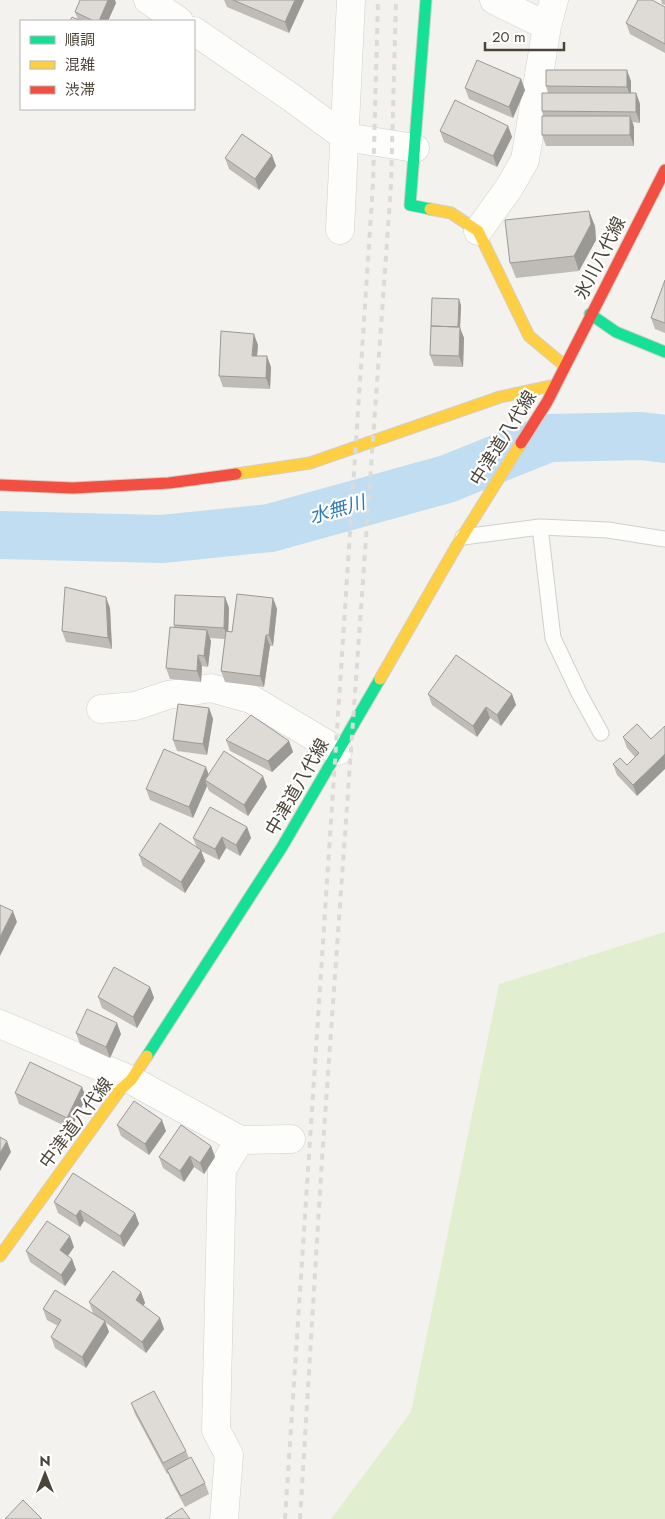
<svg xmlns="http://www.w3.org/2000/svg" width="665" height="1519" viewBox="0 0 665 1519" font-family="Jost,'Noto Sans JP',sans-serif">
	<rect width="100%" height="100%" fill="#f4f2ee"/>
	<path fill="#e1eecf" d="M665,932V1519H331L411,1412L499,984Z"/>
	<g fill="none" stroke-linecap="round" stroke-linejoin="round">
		<path stroke="#c0ddf1" stroke-width="48" d="M0,535L162,539L270,528L447,479L549,438L641,436L665,439"/>
		<g stroke="#d2d0cb" stroke-width="17">
			<path id="lane" d="M540,527L553,638L579,693L601,733
				M463,537L540,527L608,530L665,539"/>
		</g>
		<g stroke="#d2d0cb" stroke-width="29">
			<path id="street" d="M148,0L179,21
				M494,0L547,26
				M194,31L292,98L345,137L415,148
				M340,230L351,0
				M478,231L509,188L525,160L547,26L554,0
				M101,709L135,706L168,695L211,688L251,699L338,751
				M0,1024L131,1080L240,1140L291,1139
				M224,1519L229,1455L216,1430L222,1169L240,1140"/>
		</g>
		<g stroke="#d3cfc5" stroke-width="13">
			<path id="fast" d="M426,0L410,205L430,209
				M590,314L616,332L665,352
				M147,1056L282,847L380,679"/>
		</g>
		<g stroke="#d3cfc5" stroke-width="13">
			<path id="slow" d="M430,209L451,213L478,231L529,336L565,366
				M236,474L310,463L500,397L555,385
				M380,679L456,547L521,443
				M0,1256L120,1090L131,1080L147,1056"/>
		</g>
		<g stroke="#d3cfc5" stroke-width="13">
			<path id="jam" d="M521,443L547,402L665,170
				M0,485L73,488L169,483L236,474"/>
		</g>
		<use href="#lane" stroke="#fdfdfc" stroke-width="15"/>
		<use href="#street" stroke="#fdfdfc" stroke-width="28"/>
		<use href="#fast" stroke="#16e098" stroke-width="11"/>
		<use href="#slow" stroke="#ffcf43" stroke-width="11"/>
		<use href="#jam" stroke="#f24e42" stroke-width="11"/>
		<path stroke="#dbdbda" stroke-width="4" stroke-dasharray="6 6" stroke-linecap="butt" d="M285,1519L373,184L378,0
			M300,1519L322,1159L391,185L396,0"/>
	</g>
	<path fill="#bfbcb8" d="M224,0H304L289,33L227,7Z
		M661,0H665V5L662,4Z
		M116,3L108,21H70L78,20L75,12Z
		M665,7V53L630,34L626,23Z
		M521,79L525,90L513,118L469,99L465,88Z
		M631,81V93H636L640,104V123L633,122L634,127V146H546L542,135L543,116L542,111L548,93L546,86Z
		M508,126L512,137L497,167L444,142L440,131Z
		M225,158L276,166L259,190L229,169Z
		M595,226L596,240L579,271L516,278L510,263Z
		M665,280V333L655,329L651,318Z
		M461,305L460,328L464,338L463,367L434,366L430,355Z
		M258,345L257,356L271,367L270,389L223,387L219,376Z
		M225,597L229,608L228,631L232,632L273,598L277,609L273,646H270L264,687L225,682L221,671L225,639L209,638L211,641L208,667L202,666L201,682L170,679L166,668L174,627V625Z
		M110,608L112,649L66,642L62,631Z
		M428,694H512L516,705L501,726L490,718L477,737L432,705Z
		M209,708L213,719L207,755L177,751L173,740Z
		M623,737L651,739L637,796L617,775L613,764L627,765L635,757L627,748Z
		M226,740L289,741L293,752L272,772L230,751Z
		M209,774L267,787L248,816L209,791L207,786L193,818L150,800L146,789Z
		M247,827L251,838L240,856L226,848L219,860L201,851L205,861L185,893L143,866L139,855L197,848L193,838Z
		M150,987L154,998L137,1028L102,1008L98,997Z
		M76,1033L121,1034L110,1058L80,1044Z
		M82,1087L86,1098L71,1129L19,1104L15,1093Z
		M117,1125L166,1131L149,1155L121,1136Z
		M211,1146L215,1157L204,1174L194,1167L184,1182L163,1168L159,1157Z
		M54,1202L135,1213L139,1224L124,1247L84,1221L80,1227L58,1213Z
		M74,1247L68,1256L72,1259L76,1270L65,1286L30,1262L26,1251Z
		M141,1292L145,1303L143,1306L160,1318L164,1329L146,1353L105,1322L109,1332L86,1368L55,1348L51,1337L58,1326L47,1320L43,1309L93,1313L89,1302Z
		M131,1403L186,1451L189,1458L205,1483L209,1494L185,1507L171,1481L168,1473L167,1474L135,1414Z"/>
	<path fill="#9b9996" d="M108,0H115L116,3L108,21H99Z
		M295,0H304L289,33L285,22Z
		M627,70L631,81V98L627,87Z
		M521,79L525,90L513,118L509,107Z
		M636,93L640,104V123L636,112Z
		M630,116L634,127V146L630,135Z
		M508,126L512,137L497,167L493,156Z
		M272,155L276,166L259,190L255,179Z
		M589,211L595,226L596,240L579,271L574,256Z
		M459,299L461,305L460,328L464,338L463,367L459,356L458,328Z
		M254,334L258,345L256,367L252,356Z
		M267,356L271,367L270,389L266,378Z
		M106,597L110,608L112,649L108,638Z
		M225,597L229,608L228,639L224,628Z
		M273,598L277,609L273,646L269,635Z
		M207,630L211,641L208,667L204,656Z
		M266,635L270,646L264,687L260,676Z
		M198,655L202,666L201,682L197,671Z
		M512,694L516,705L501,726L497,715Z
		M486,707L490,718L477,737L473,726Z
		M209,708L213,719L207,755L203,744Z
		M289,741L293,752L272,772L268,761Z
		M665,754V769L637,796L633,785Z
		M206,767L210,778L205,780L207,786L193,818L189,807Z
		M263,776L267,787L248,816L244,805Z
		M247,827L251,838L240,856L236,845Z
		M222,837L226,848L219,860L215,849Z
		M201,850L205,861L185,893L181,882Z
		M13,911L17,922L0,956V937Z
		M150,987L154,998L137,1028L133,1017Z
		M117,1023L121,1034L110,1058L106,1047Z
		M82,1087L86,1098L71,1129L67,1118Z
		M162,1120L166,1131L149,1155L145,1144Z
		M7,1141L11,1152L0,1171V1153Z
		M211,1146L215,1157L204,1174L200,1163Z
		M190,1156L194,1167L184,1182L180,1171Z
		M80,1210L84,1221L80,1227L76,1216Z
		M135,1213L139,1224L124,1247L120,1236Z
		M70,1236L74,1247L64,1261L60,1250Z
		M72,1259L76,1270L65,1286L61,1275Z
		M141,1292L145,1303L140,1311L136,1300Z
		M160,1318L164,1329L146,1353L142,1342Z
		M105,1321L109,1332L86,1368L82,1357Z"/>
	<path fill="#dedbd6" stroke="#9b9996" d="M80,0H108L99,21H94L75,12Z
		M233,0H295L285,22Z
		M638,0H652L665,7V44L626,23Z
		M72,17L81,21H70Z
		M477,60L521,79L509,107L465,88Z
		M546,70H627V87L546,86Z
		M542,93H636V112L542,111Z
		M455,100L508,126L493,156L440,131Z
		M542,116H630V135H542Z
		M242,134L272,155L255,179L225,158Z
		M589,211L591,224L574,256L510,263L505,220Z
		M665,280V323L651,318Z
		M432,298L459,299L458,327L431,326Z
		M431,326L460,327L459,356L430,355Z
		M221,331L254,334L252,356H267L266,378L219,376Z
		M65,587L106,597L108,638L62,631Z
		M237,594L273,598L269,635H266L260,676L221,671L226,631L232,632Z
		M175,595L225,597L224,628L174,625Z
		M170,627L207,630L204,656L198,655L197,671L166,668Z
		M456,655L512,694L497,715L486,707L473,726L428,694Z
		M178,704L209,708L203,744L173,740Z
		M251,715L289,741L268,761L226,740Z
		M637,724L651,739L665,726V754L633,785L613,764L620,758L627,765L639,753L623,737Z
		M164,749L206,767L189,807L146,789Z
		M224,751L263,776L244,805L205,780Z
		M210,807L247,827L236,845L222,837L215,849L193,838Z
		M160,823L201,850L181,882L139,855Z
		M0,905L13,911L0,937Z
		M114,967L150,987L133,1017L98,997Z
		M87,1009L117,1023L106,1047L76,1033Z
		M30,1062L82,1087L67,1118L15,1093Z
		M134,1101L162,1120L145,1144L117,1125Z
		M181,1125L211,1146L200,1163L190,1156L180,1171L159,1157Z
		M0,1137L7,1141L0,1153Z
		M73,1173L135,1213L120,1236L80,1210L76,1216L54,1202Z
		M47,1221L70,1236L60,1250L72,1259L61,1275L26,1251Z
		M113,1271L141,1292L136,1300L160,1318L142,1342L89,1302Z
		M55,1290L105,1321L82,1357L51,1337L61,1320L43,1309Z
		M154,1391L186,1451L163,1463L131,1403Z
		M191,1457L205,1483L181,1496L167,1470Z
		M23,1500L42,1519H5Z
		M182,1508L190,1519H165Z"/>
	<g text-anchor="middle" stroke-width="4.5" stroke-linejoin="round" paint-order="stroke">
		<g font-size="18" fill="#4b4439" stroke="#fff">
			<text transform="translate(600 258) rotate(-63)" y="6">氷川八代線</text>
			<text transform="translate(503 438) rotate(-58)" y="6">中津道八代線</text>
			<text transform="translate(297 787) rotate(-60)" y="6">中津道八代線</text>
			<text transform="translate(76 1123) rotate(-53)" y="6">中津道八代線</text>
		</g>
		<g font-size="19" font-style="italic" fill="#2e7ab2" stroke="#fff">
			<text transform="translate(337 509) rotate(-16)" y="7">水無川</text>
		</g>
	</g>
	<rect x="20" y="20" width="175" height="90" fill="#ffffff" stroke="#b7b4b0"/>
	<rect x="30" y="36" width="25" height="8" fill="#16e098" stroke="#b7b4b0"/>
	<text x="65" y="45" font-size="15" fill="#4b4439">順調</text>
	<rect x="30" y="61" width="25" height="8" fill="#ffcf43" stroke="#b7b4b0"/>
	<text x="65" y="70" font-size="15" fill="#4b4439">混雑</text>
	<rect x="30" y="86" width="25" height="8" fill="#f24e42" stroke="#b7b4b0"/>
	<text x="65" y="95" font-size="15" fill="#4b4439">渋滞</text>
	<g transform="translate(45 1474)" stroke="#ffffff" stroke-width="4" paint-order="stroke">
	<path d="M0-4L9 19L0 12L-9 19Z" fill="#4b4439"/>
	<text y="-8" font-size="14" font-weight="bold" text-anchor="middle" fill="#4b4439">N</text>
	</g>
	<path d="M485 42v8h79v-8" fill="none" stroke="#4b4439" stroke-width="2.5"/>
	<text x="492" y="42" font-size="15" fill="#4b4439" stroke="#ffffff" stroke-width="4" paint-order="stroke">20 m</text>
</svg>
